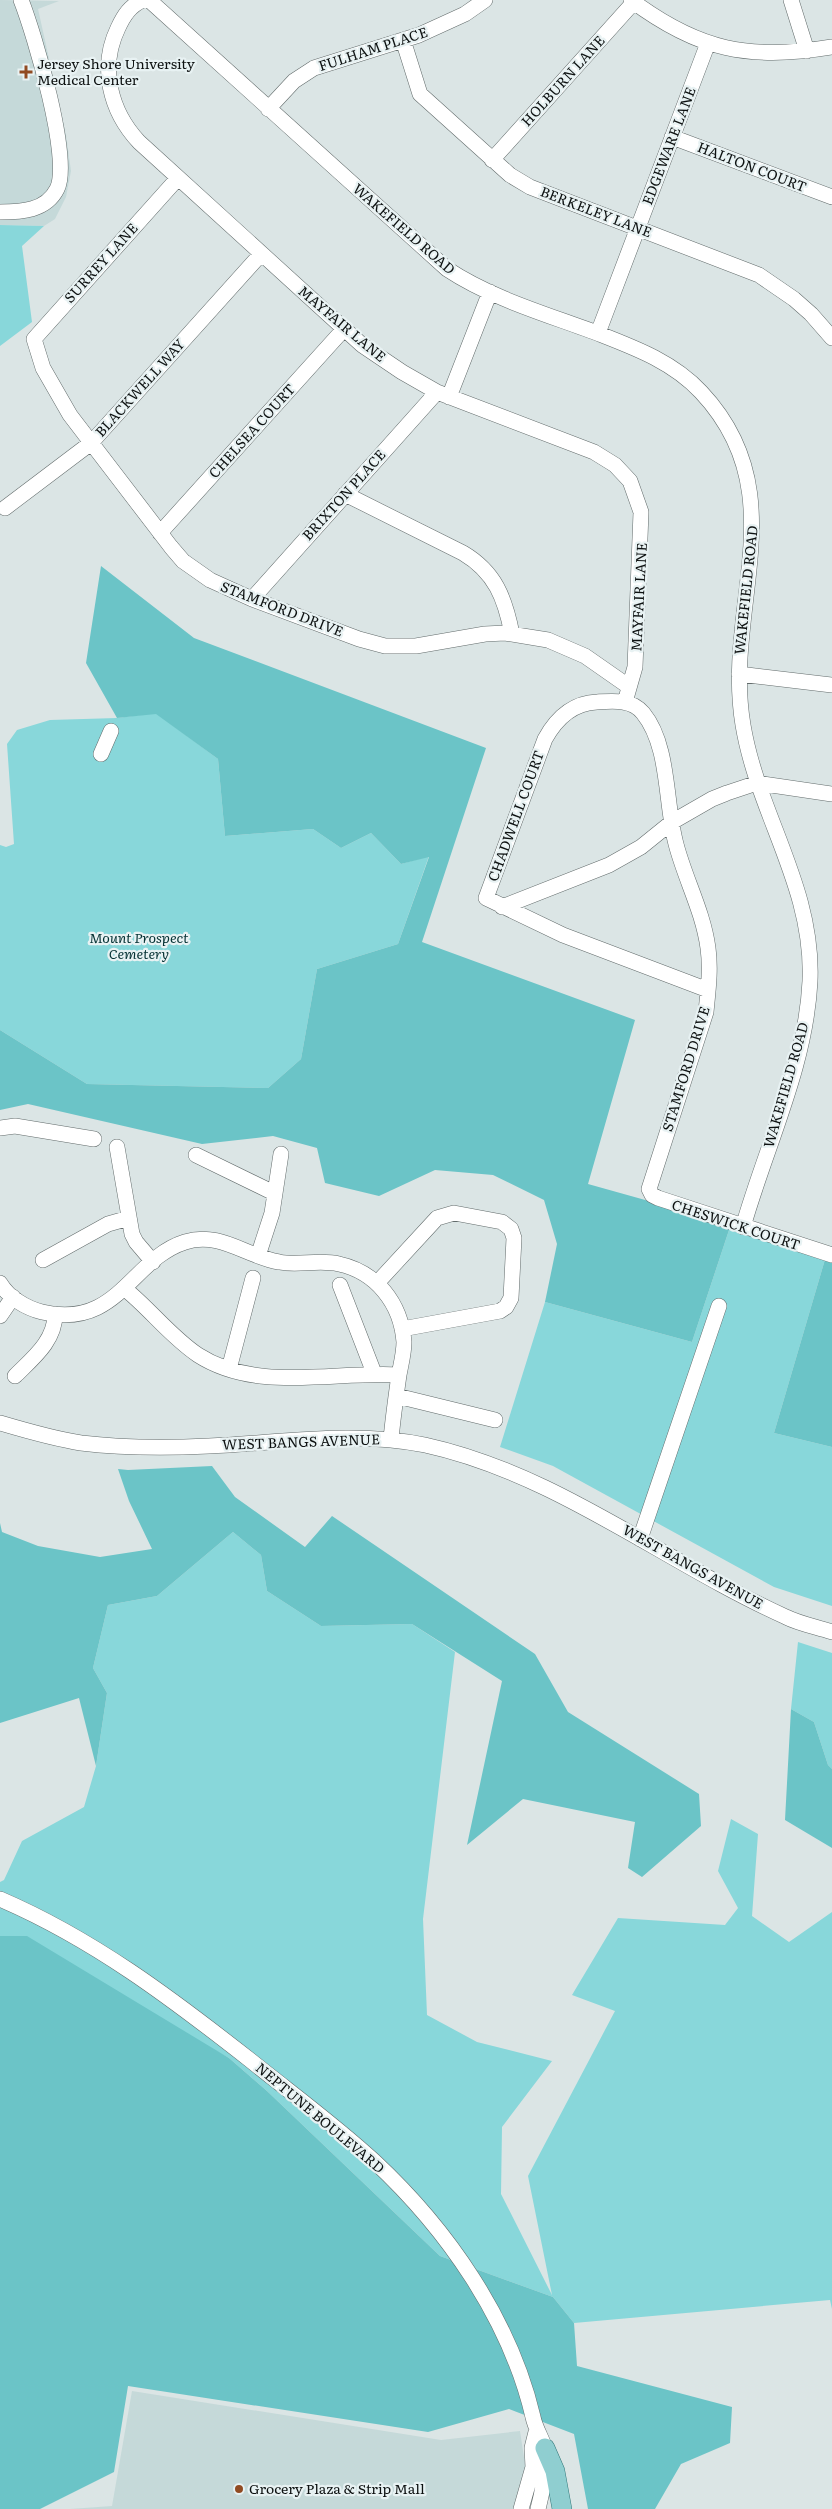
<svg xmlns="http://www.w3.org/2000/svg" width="832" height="2509" viewBox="0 0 832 2509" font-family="Literata,serif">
	<rect width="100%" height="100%" fill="#dbe5e5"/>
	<path fill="#c5d9d9" d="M0,0L59,1L38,9L66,135L71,171L66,197L55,219L44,226L0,225Z
		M132,2391L441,2440L520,2431L526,2471L513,2509H70L112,2506Z"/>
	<path fill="#88d7da" d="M0,225L44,226L22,246L32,322L0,346Z
		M156,713L218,759L225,836L313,829L341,848L371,833L401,864L429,856L398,944L317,969L301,1059L268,1088L87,1084L0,1030V845L6,847L14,844L7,744L17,730L50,720L117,718Z
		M731,1224L826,1256L774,1433L832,1447V1606L774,1587L553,1466L500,1447L545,1302L692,1342Z
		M233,1532L261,1555L267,1591L321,1626L412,1624L455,1652L423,1919L427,2015L477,2042L552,2061L502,2127L501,2194L552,2295L528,2176L615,2011L572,1995L618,1918L725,1925L738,1908L718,1871L731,1819L758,1834L752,1916L789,1942L832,1912V2309L830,2300L574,2323L553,2297L440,2256L267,2091L229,2058L0,1936V1882L4,1880L22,1841L84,1807L96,1766L107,1693L93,1668L108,1605L157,1596Z
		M798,1642L832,1653V1769L828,1765L814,1722L791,1709Z"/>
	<path fill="#6bc4c7" d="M101,566L194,638L486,748L422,942L635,1020L588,1184L731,1224L692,1342L545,1302L557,1244L544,1200L493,1175L435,1170L379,1196L325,1183L317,1148L273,1136L202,1144L28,1104L0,1110V1030L87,1084L268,1088L301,1059L317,969L398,944L429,857L401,864L371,833L341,848L313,829L225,836L218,759L156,714L117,718L86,663Z
		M832,1246V1447L774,1433L826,1256Z
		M212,1466L235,1497L305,1547L332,1516L535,1654L568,1712L699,1794L701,1826L642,1877L628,1868L635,1822L523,1799L467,1845L502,1681L412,1624L321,1626L267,1591L261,1555L233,1532L157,1596L108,1605L93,1668L107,1693L96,1766L79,1698L0,1723V1523L2,1532L38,1546L100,1557L152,1549L129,1501L118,1469L128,1470Z
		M791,1709L814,1722L828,1765L832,1769V1848L785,1820Z
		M0,1936H27L229,2058L267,2091L440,2256L553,2297L574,2323L577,2366L732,2407L730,2443L681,2464L655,2509H588L574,2434L509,2409L428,2432L128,2386L114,2472L40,2509H0Z"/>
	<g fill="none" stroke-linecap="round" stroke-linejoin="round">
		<g stroke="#626b6b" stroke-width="16">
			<path id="minor" d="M143,0C130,6 124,15 118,28C99,67 110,111 139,142L362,345L402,372L437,392L594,452L615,465L630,481L641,512L635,667L625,702
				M149,0L447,269C494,300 550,315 602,335C638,349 674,363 701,392C797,494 723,607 743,725C758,815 814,887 810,981C806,1066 766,1146 743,1227
				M631,0C698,50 749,61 832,47
				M791,0L807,51
				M403,40L420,94L510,175L530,187L759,275L794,299L811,314L832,338
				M268,109L294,81L314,68L419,35L465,14L485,0
				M672,137L832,197
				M492,160L634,2
				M178,178L34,339L43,368L70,415L171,547L183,561L210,580L252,599L359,639L385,646H416L485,634L505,633L548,640L585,656L628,686
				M0,212C21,212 46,211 57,189C72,160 34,33 21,0
				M598,333L708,43
				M449,397L490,292
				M345,494L463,553C495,572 505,598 512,634
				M5,508L91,443L261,254
				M160,533L344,329
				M252,599L437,392
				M739,674L832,685
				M101,754L111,731
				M502,907L609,865L641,847L672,822L712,799L727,793L757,783L832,794
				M708,990L563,935L486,898L545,739C556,719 572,703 597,702C613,701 632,699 643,713C670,746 665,804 676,844C685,879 703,911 708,948C711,970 708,991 706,1012L649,1189L652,1195L658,1198L832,1255
				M0,1128L15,1126L94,1139
				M117,1147L132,1234L136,1242L153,1262
				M196,1155L274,1193
				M258,1256L272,1213L281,1154
				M43,1260L108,1224L129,1218
				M378,1282L437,1218L454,1213L502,1222L511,1229L514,1238L511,1298L506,1307L500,1311L402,1329
				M0,1283C9,1298 26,1308 42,1312C118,1330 131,1259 185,1242C220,1231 245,1256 279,1262C299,1266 319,1259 339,1264C376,1272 401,1303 404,1342C404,1353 401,1364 399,1375C396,1396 393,1418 391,1439
				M340,1285L374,1373
				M125,1289C150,1309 171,1337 198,1355C257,1393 334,1371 399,1375
				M0,1316L13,1297
				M229,1369L253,1278
				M15,1376C33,1358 55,1341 55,1314
				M397,1396L495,1420
				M0,1423C27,1431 54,1439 81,1443C123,1448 168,1448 209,1446C281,1443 353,1430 425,1445C557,1474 664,1562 786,1617C800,1624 817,1627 832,1632
				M640,1539L719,1306
				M0,1899C93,1939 171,1998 250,2060C291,2093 335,2125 374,2161C447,2229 510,2319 533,2417C535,2428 543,2440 545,2449C547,2469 543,2490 538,2509
				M521,2509L533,2467L532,2448L536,2432"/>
		</g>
		<g stroke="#317679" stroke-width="20">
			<path id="major" d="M545,2448L555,2471L562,2509"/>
		</g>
		<use href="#minor" stroke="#fff" stroke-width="15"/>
		<use href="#major" stroke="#8fced0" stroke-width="19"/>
	</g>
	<g fill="#914b22" stroke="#e8f2f3" stroke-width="2">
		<path d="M23.5 64.5h5v5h5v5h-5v5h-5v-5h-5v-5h5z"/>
		<circle cx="239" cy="2489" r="5"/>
	</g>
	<g text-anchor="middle" stroke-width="4.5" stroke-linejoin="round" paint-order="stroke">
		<g font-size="14" fill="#0d1111" stroke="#e8f2f3">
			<text transform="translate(373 49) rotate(-18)" y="5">FULHAM PLACE</text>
			<text transform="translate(563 81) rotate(-48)" y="5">HOLBURN LANE</text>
			<text transform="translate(669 146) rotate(-69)" y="5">EDGEWARE LANE</text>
			<text transform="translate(752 167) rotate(21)" y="5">HALTON COURT</text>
			<text transform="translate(596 212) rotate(21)" y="5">BERKELEY LANE</text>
			<text transform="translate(404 229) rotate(41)" y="5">WAKEFIELD ROAD</text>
			<text transform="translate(101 263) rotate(-48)" y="5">SURREY LANE</text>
			<text transform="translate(342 324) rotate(40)" y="5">MAYFAIR LANE</text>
			<text transform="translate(140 388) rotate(-48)" y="5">BLACKWELL WAY</text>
			<text transform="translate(252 431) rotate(-48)" y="5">CHELSEA COURT</text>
			<text transform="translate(344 495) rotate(-48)" y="5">BRIXTON PLACE</text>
			<text transform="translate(746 590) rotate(-84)" y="5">WAKEFIELD ROAD</text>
			<text transform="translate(639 597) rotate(-87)" y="5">MAYFAIR LANE</text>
			<text transform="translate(282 609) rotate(21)" y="5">STAMFORD DRIVE</text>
			<text transform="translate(516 816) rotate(-70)" y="5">CHADWELL COURT</text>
			<text transform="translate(686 1069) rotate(-73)" y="5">STAMFORD DRIVE</text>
			<text transform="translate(786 1085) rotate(-74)" y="5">WAKEFIELD ROAD</text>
			<text transform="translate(736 1225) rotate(18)" y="5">CHESWICK COURT</text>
			<text transform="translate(301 1442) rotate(-2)" y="5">WEST BANGS AVENUE</text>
			<text transform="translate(693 1567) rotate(29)" y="5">WEST BANGS AVENUE</text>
			<text transform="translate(320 2118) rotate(40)" y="5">NEPTUNE BOULEVARD</text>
		</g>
		<g font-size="14" fill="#0d1111" stroke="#e8f2f3" text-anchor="start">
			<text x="37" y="69">Jersey Shore University<tspan x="37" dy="16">Medical Center</tspan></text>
			<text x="249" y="2494">Grocery Plaza &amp; Strip Mall</text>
		</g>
		<g font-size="14" font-style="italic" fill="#043133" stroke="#e8f2f3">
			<text x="139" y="943">Mount Prospect<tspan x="139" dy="16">Cemetery</tspan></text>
		</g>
	</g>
</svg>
